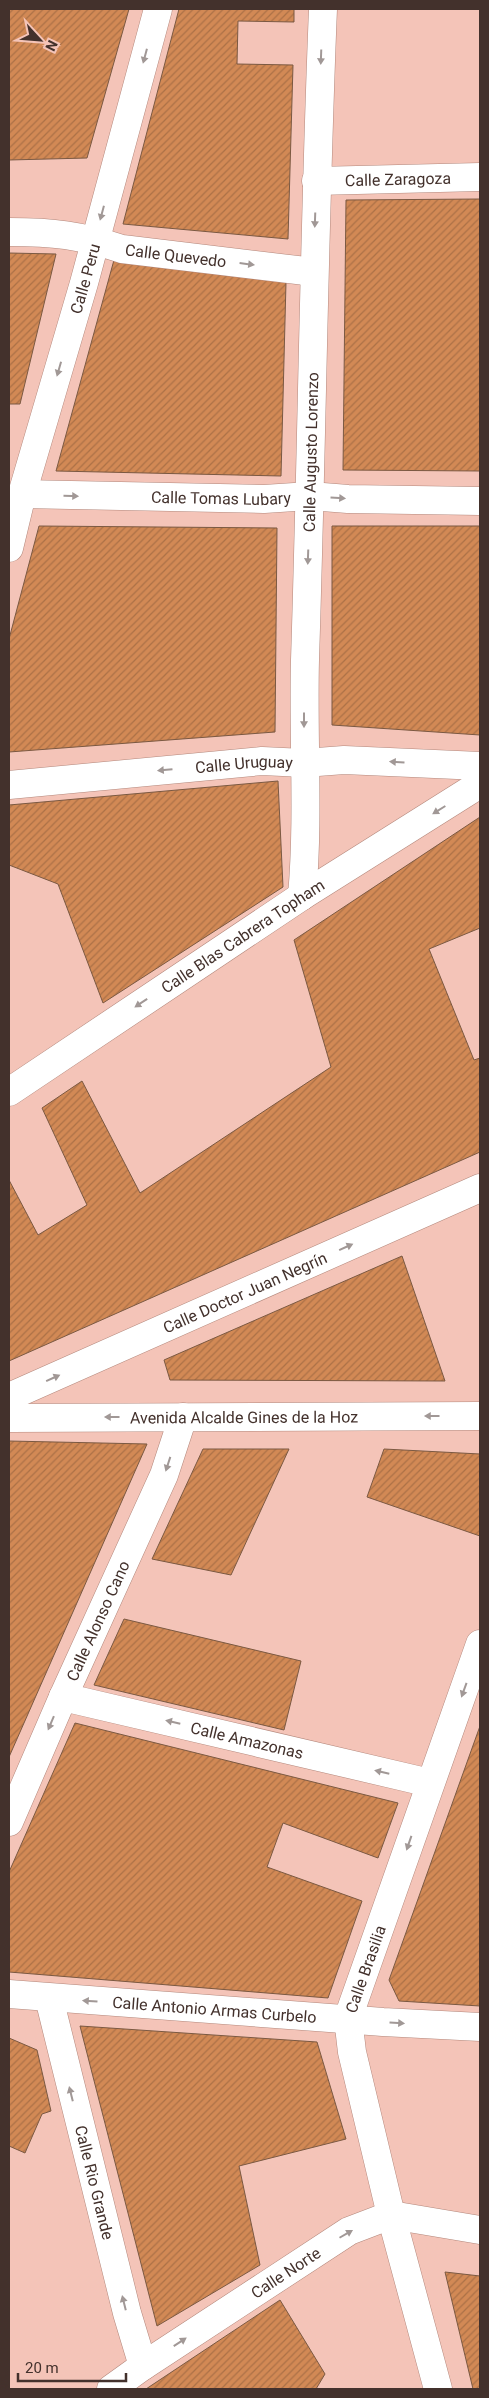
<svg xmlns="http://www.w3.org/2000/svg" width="489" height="2398" viewBox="0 0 489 2398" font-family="Roboto,sans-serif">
	<defs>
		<pattern id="building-hatch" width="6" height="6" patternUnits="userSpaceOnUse" patternTransform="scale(1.25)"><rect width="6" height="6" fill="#d28955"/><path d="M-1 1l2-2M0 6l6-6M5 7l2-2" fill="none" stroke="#ac7147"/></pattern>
	</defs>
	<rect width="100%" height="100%" fill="#f4c4b8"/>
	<path fill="url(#building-hatch)" stroke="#7b5942" d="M9,9H129L87,158L9,160Z
		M179,9H294V22L238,21L237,64L293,65L288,239L123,224Z
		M480,199V471L343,470L346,200Z
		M9,253L56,254L20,404H9Z
		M114,260L286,282L281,476L56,471Z
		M39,526L277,528L275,732L9,752V639Z
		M332,526H480V735L332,725Z
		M278,781L283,887L103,1003L58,884L9,865V805Z
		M480,817V928L429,949L474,1060L480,1058V1152L9,1361V1180L38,1235L87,1205L42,1108L82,1081L140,1193L331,1067L294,940Z
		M402,1256L445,1381L170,1380L164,1360Z
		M9,1441L147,1444L9,1757Z
		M203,1449H289L231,1575L152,1559Z
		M384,1449L480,1454V1536L367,1497Z
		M124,1619L301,1661L284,1730L94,1685Z
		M75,1723L398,1803L378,1858L283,1823L267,1867L362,1901L328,1998L9,1972V1872Z
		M480,1726V2006L399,2001L389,1980Z
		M80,2026L317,2042L346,2139L239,2166L260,2265L157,2326Z
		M9,2038L37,2050L51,2111L42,2114L25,2153L9,2146Z
		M445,2272L480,2276V2389H473Z
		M280,2300L325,2374L316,2389H146Z"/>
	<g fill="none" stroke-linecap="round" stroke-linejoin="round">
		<g stroke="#b3877b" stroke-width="29">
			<g id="minor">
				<path id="s1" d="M316,181L480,177"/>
				<path id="s2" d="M9,232C53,232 80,235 122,249L314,272"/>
				<path id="s3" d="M22,494L264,499L310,496L348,499L480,501"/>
				<path id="s4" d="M9,548L22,494L84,283L158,9"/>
				<path id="s5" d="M9,785L262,761L304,763L344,760L480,766"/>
				<path id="s6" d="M302,896C309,818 303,739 305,660C312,443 314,226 323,9"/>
				<path id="s7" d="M63,1697L430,1783"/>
				<path id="s8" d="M9,1822L63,1697L164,1475L183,1417"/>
				<path id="s9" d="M9,1994L383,2022L480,2027"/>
				<path id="s10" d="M49,1998L127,2313L143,2366"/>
				<path id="s11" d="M111,2389L143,2366L349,2231L391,2215L480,2230"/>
				<path id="s12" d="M438,2389L391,2215L352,2052L348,2018L480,1644"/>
			</g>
		</g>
		<g stroke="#b3877b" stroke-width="29">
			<g id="tertiary">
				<path id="s13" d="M9,1418L480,1416"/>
			</g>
		</g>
		<g stroke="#b3877b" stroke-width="29">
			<g id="secondary">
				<path id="s14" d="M9,1092L302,896L480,784"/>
				<path id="s15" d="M9,1397L480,1188"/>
			</g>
		</g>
		<use href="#minor" stroke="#fff" stroke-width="28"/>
		<use href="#tertiary" stroke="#fff" stroke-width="28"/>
		<use href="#secondary" stroke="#fff" stroke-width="28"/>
	</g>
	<defs><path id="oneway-solid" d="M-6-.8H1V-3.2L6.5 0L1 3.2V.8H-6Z" transform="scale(1.25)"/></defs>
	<g fill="#a19896">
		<use href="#oneway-solid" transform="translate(145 56) rotate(105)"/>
		<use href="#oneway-solid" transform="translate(321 57) rotate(92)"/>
		<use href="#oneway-solid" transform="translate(102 213) rotate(105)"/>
		<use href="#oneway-solid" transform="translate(315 220) rotate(92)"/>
		<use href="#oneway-solid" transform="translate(247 264) rotate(7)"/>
		<use href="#oneway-solid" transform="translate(59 369) rotate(106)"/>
		<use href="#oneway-solid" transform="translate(71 496) rotate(1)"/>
		<use href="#oneway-solid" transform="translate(338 498) rotate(4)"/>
		<use href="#oneway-solid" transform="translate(308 557) rotate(92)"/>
		<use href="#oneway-solid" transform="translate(304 720) rotate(90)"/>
		<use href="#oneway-solid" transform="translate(397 762) rotate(-177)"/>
		<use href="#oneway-solid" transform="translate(165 770) rotate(175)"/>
		<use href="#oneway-solid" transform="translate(439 810) rotate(148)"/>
		<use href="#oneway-solid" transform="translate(141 1003) rotate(146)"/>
		<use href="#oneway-solid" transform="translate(346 1247) rotate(-24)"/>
		<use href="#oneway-solid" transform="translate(53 1378) rotate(-24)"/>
		<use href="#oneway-solid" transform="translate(432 1416) rotate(180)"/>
		<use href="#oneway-solid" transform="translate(112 1417) rotate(180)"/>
		<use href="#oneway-solid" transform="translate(168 1464) rotate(108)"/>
		<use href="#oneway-solid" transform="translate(464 1690) rotate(110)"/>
		<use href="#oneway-solid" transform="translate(173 1722) rotate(-167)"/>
		<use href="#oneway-solid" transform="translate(51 1723) rotate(113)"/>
		<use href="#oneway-solid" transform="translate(382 1772) rotate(-167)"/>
		<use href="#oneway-solid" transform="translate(409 1843) rotate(109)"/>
		<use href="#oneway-solid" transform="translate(90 2001) rotate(-176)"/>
		<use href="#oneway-solid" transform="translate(397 2023) rotate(3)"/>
		<use href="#oneway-solid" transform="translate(71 2094) rotate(-104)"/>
		<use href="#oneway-solid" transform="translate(346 2234) rotate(-30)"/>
		<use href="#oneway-solid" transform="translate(124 2303) rotate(-104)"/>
		<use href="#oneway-solid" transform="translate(180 2342) rotate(-33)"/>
	</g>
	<g text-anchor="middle" stroke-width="4" stroke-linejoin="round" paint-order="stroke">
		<g font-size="16" fill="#43312c" stroke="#f4c4b8">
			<text dy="6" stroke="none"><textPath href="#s1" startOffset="82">Calle Zaragoza</textPath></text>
			<text dy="6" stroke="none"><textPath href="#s2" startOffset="169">Calle Quevedo</textPath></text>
			<text dy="6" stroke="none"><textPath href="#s4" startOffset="280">Calle Peru</textPath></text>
			<text dy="6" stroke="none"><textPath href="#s6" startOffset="444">Calle Augusto Lorenzo</textPath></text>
			<text dy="6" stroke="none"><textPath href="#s3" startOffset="199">Calle Tomas Lubary</textPath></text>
			<text dy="6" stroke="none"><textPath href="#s5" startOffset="236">Calle Uruguay</textPath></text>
			<text dy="6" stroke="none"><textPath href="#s14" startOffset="281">Calle Blas Cabrera Topham</textPath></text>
			<text dy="6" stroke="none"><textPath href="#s15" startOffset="258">Calle Doctor Juan Negrín</textPath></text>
			<text dy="6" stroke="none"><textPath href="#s13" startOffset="235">Avenida Alcalde Gines de la Hoz</textPath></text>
			<text dy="6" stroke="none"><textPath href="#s8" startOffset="220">Calle Alonso Cano</textPath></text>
			<text dy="6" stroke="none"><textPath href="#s7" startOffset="189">Calle Amazonas</textPath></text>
			<text dy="6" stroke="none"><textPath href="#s12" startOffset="434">Calle Brasilia</textPath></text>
			<text dy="6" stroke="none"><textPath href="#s9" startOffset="206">Calle Antonio Armas Curbelo</textPath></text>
			<text dy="6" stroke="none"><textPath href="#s10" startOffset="190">Calle Rio Grande</textPath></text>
			<text dy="6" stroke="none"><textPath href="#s11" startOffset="210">Calle Norte</textPath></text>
		</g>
	</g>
	<rect width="489" height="2398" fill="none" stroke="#43312c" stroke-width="20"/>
	<g transform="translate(40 40) rotate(116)" stroke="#f4c4b8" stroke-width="4" paint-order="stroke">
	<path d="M0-4L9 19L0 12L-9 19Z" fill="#43312c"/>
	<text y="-8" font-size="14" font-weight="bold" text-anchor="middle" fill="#43312c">N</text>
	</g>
	<path d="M18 2373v8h108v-8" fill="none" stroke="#43312c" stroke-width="2.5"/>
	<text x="25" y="2373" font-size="15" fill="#43312c" stroke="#f4c4b8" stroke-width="4" paint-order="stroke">20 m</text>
</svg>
